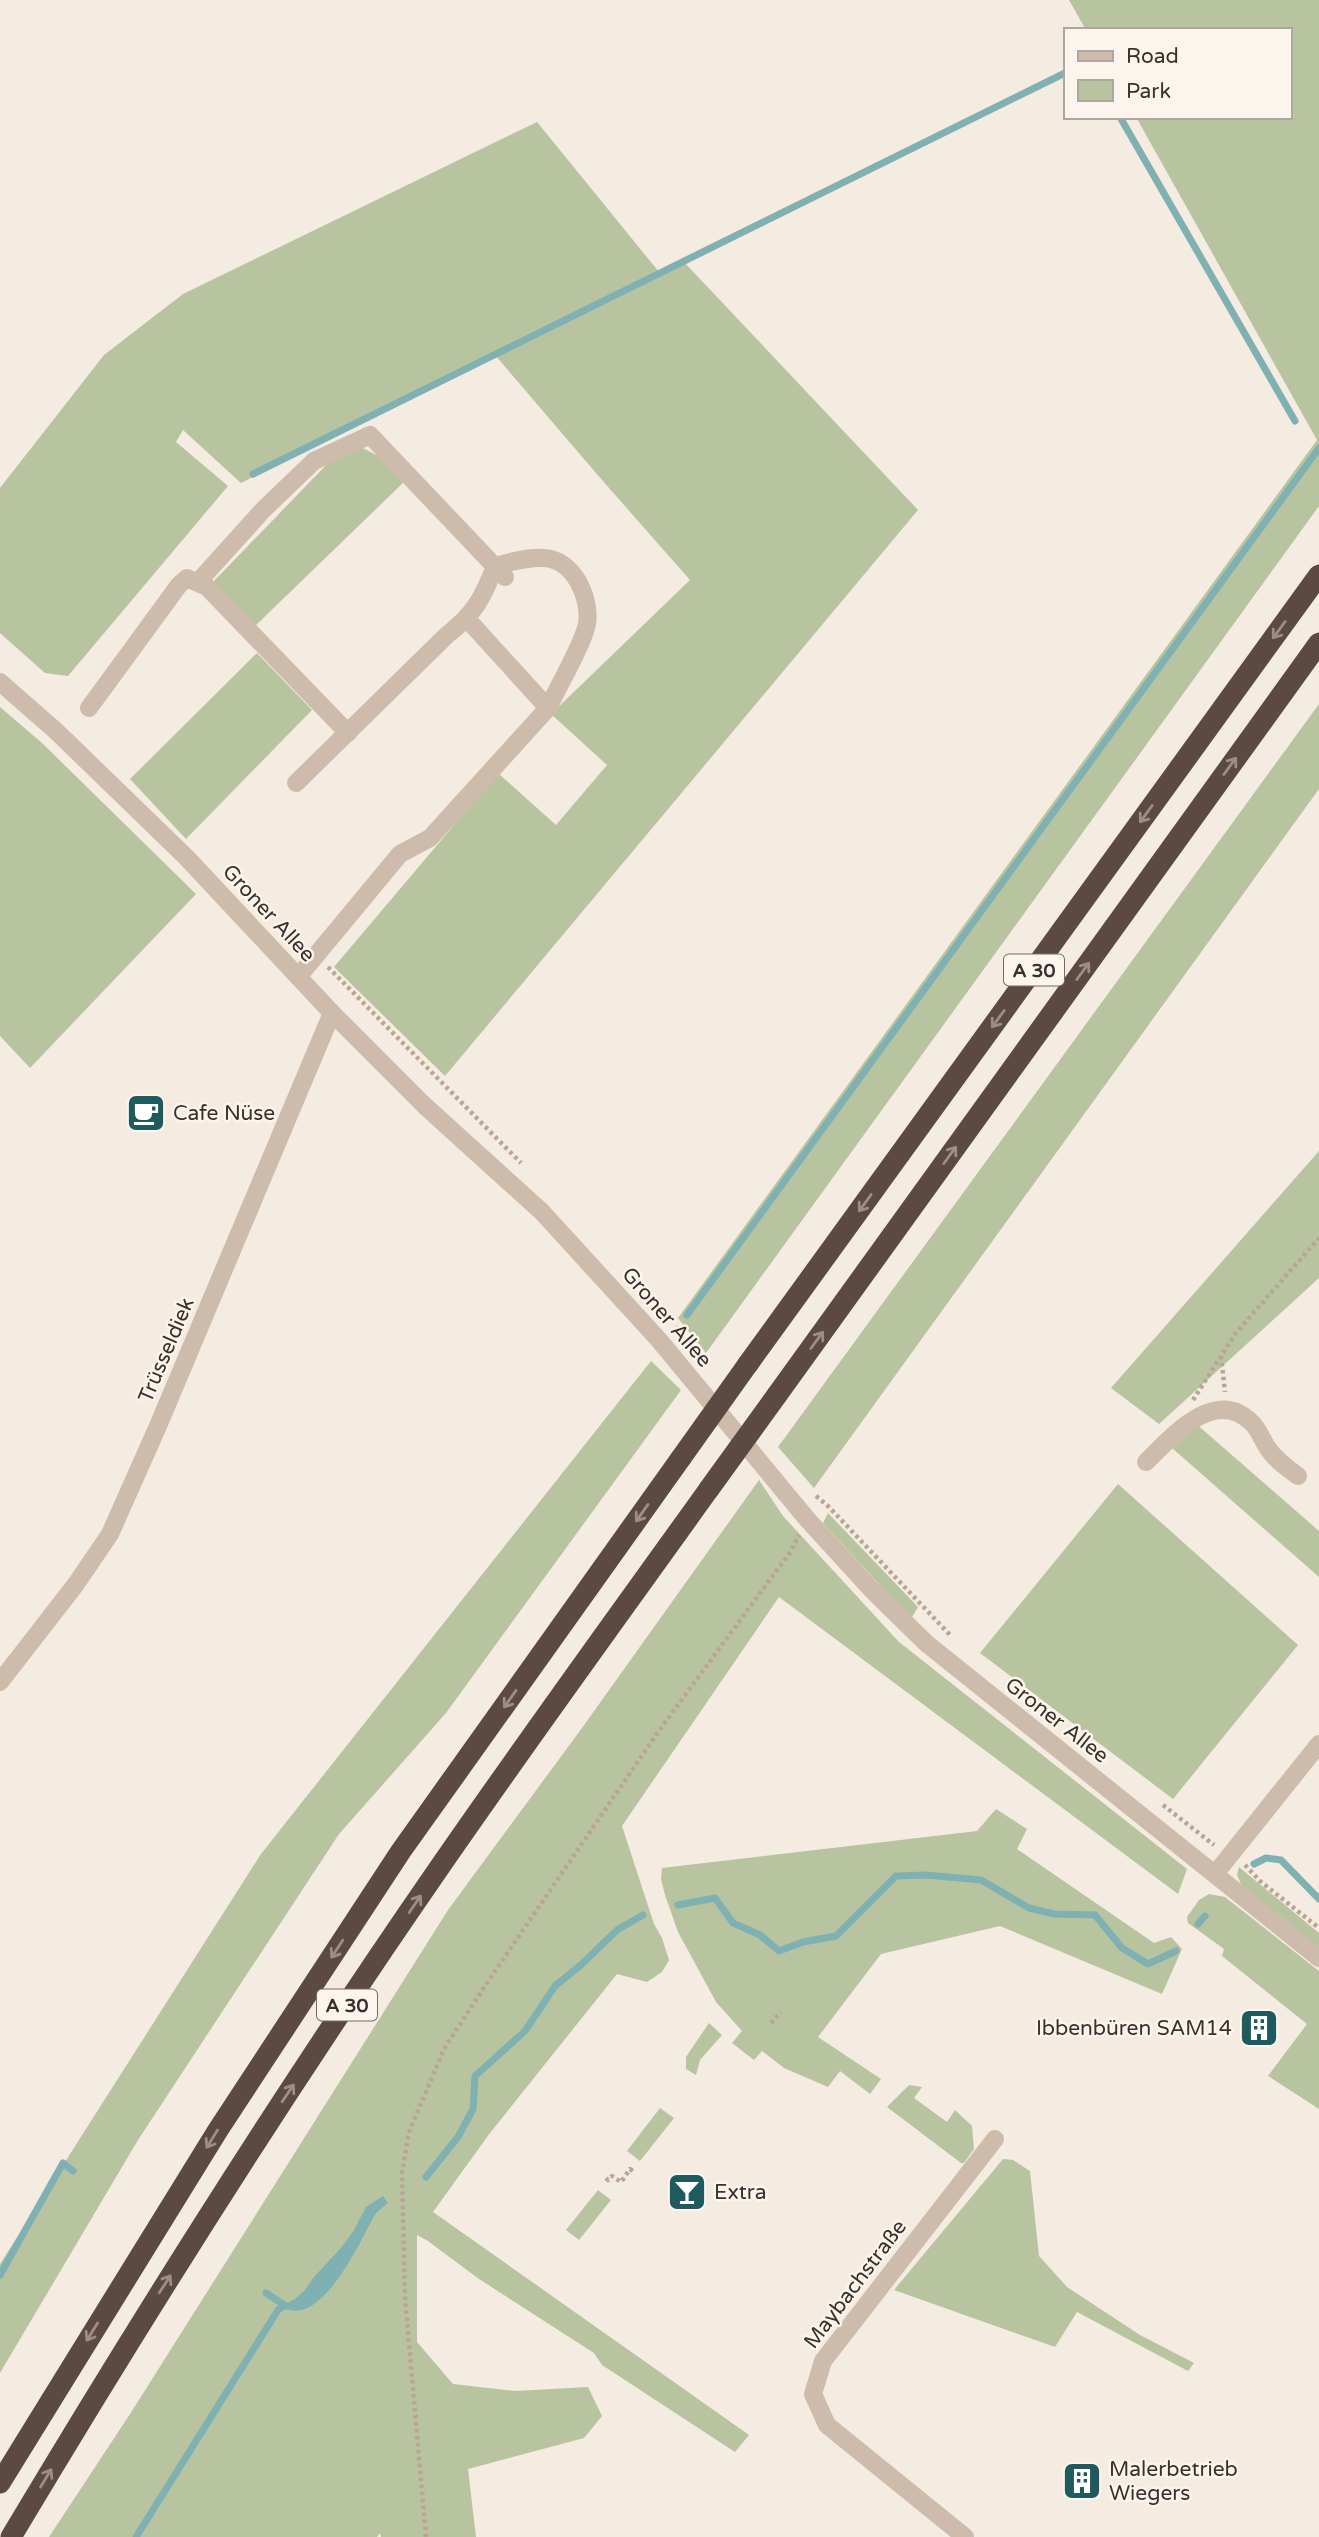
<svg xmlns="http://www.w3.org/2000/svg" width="1319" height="2537" viewBox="0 0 1319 2537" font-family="'Varela Round',sans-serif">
	<rect width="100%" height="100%" fill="#f4ebe1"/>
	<path fill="#b8c4a0" d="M1069,0H1319V506L706,1353L678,1318L1317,440L1136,117H1289V30H1086Z
		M537,122L659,272L683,261L918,510L445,1076L334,967L498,773L556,825L607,765L551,714L690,580L602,480L495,355L241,483L183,430L176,442L228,486L68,676L45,673L0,633V488L104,355L183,294Z
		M361,447L378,456L404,482L255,626L213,582L333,458Z
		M257,653L312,710L186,839L130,779Z
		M1319,704V789L814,1488L778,1447Z
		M0,707L42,743L196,894L30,1068L0,1036Z
		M1319,1151V1278L1159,1424L1111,1388Z
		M651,1361L681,1390L446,1713L339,1834L138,2140L0,2373V2264L261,1854Z
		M1194,1422L1319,1531V1577L1172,1448Z
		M759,1480L783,1516L899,1642L1187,1869L1178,1894L779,1597L622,1826L654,1924L662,1938L669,1960L662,1972L647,1982L617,1974L490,2133L433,2212L749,2435L735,2452L602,2365L594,2353L479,2279L428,2241L417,2235V2342L453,2384L515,2391L588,2387L602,2416L584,2438L468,2469L476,2537H381L380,2533L377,2537H49L132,2411L448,1910L582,1728Z
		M1118,1484L1298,1645L1173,1799L980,1653Z
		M828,1513L918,1607L911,1619L823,1523Z
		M996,1809L1027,1829L1017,1849L1154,1943L1171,1937L1182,1949L1162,1994L1000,1926L881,1954L818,2037L881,2079L870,2094L840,2071L828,2087L784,2068L762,2051L754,2060L732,2043L742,2031L716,2002L678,1932L665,1895L661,1879L662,1868L977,1831Z
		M1239,1867L1319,1933V1948L1242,1886L1237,1875Z
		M1209,1894L1225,1897L1319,1971V2109L1268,2076L1307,2024L1222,1956L1224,1949L1188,1923L1187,1917L1199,1900Z
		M709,2023L722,2035L700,2060L696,2075L686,2069V2057Z
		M909,2085L922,2087L914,2098L947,2122L955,2110L972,2126L974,2149L964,2163H961L887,2107Z
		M660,2108L674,2118L640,2161L627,2151Z
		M1003,2159L1013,2160L1030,2171L1039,2256L1067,2287L1140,2335L1194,2363L1188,2371L1077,2312L1055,2347L894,2290Z
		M598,2190L611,2200L579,2240L566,2230Z"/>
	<path fill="#7fb0b2" d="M383,2196L388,2203C383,2207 376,2212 373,2218C359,2244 319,2332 281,2306L295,2299L305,2290L313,2278L340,2249L353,2232L366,2207Z"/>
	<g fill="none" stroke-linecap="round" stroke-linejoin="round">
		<path stroke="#7fb0b2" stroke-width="7" d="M1120,117L1295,421
			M253,474L1065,73
			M687,1315L1319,448
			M1254,1864L1266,1858L1281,1860L1319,1899
			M678,1905L715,1898L733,1923L760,1935L779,1951L803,1942L836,1936L896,1876L926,1875L981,1880L1029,1908L1054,1914L1095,1915L1122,1948L1148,1964L1176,1951
			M1198,1924L1205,1916
			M426,2177L458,2137L473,2109L475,2076L525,2031L555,1986L582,1964L617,1930L643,1915
			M0,2275L63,2163L73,2171
			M266,2293L286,2306
			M136,2537L278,2310L285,2305"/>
		<path stroke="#b9a596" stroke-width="4.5" stroke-dasharray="3.5 3.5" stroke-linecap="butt" d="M328,967L521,1163
			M676,1327L692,1343L693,1350
			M1221,1356L1225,1392
			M1193,1400L1235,1334L1319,1238
			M816,1496L828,1506L951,1636
			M1163,1805L1214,1845
			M1245,1865L1260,1881L1319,1928
			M771,2023L781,2012
			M606,2178L608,2180L612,2176L621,2182L630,2169L633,2171
			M426,2537L405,2298L402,2172L409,2132L444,2049L487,1983L658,1732L791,1551L799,1535"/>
		<path stroke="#cdbbac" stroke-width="18" d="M198,582L263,510L314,461L370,435L505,577
			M0,682L56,731L187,858L332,1013L425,1106L542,1212L659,1340L807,1519L871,1589L926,1643L1319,1958
			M89,708L179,585L187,578L207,587L348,733
			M296,783L447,635C474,614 483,598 495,566C510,562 528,557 544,558C573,559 591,597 587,624C583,644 558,687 548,708
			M298,977L400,854L430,838L548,708L467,619
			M1146,1462C1171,1438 1214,1386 1251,1422C1259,1429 1263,1442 1269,1450C1277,1461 1287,1468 1298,1476
			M0,1682L76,1584L110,1534L158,1426L332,1013
			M1215,1874L1319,1744
			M965,2537L827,2425L813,2394L823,2361L995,2139"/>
		<path stroke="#5c4a42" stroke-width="21" d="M748,1364L1319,575
			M777,1395L1319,643
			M0,2483L218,2130L401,1851L681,1458
			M11,2537C146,2311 287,2088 437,1871C526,1742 618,1616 709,1489"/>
		<path stroke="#5c4a42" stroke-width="21" d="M681,1458L748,1364
			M709,1489L777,1395"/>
	</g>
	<defs><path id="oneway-shaft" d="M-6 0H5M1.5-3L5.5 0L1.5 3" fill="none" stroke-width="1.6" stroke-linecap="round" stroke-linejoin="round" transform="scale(1.75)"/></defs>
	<g stroke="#9c8e87">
		<use href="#oneway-shaft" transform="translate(1279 630) rotate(126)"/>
		<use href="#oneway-shaft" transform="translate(1230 766) rotate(-54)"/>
		<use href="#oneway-shaft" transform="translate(1146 814) rotate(126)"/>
		<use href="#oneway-shaft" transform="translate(1083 971) rotate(-54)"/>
		<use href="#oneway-shaft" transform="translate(998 1019) rotate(126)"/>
		<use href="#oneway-shaft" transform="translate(950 1155) rotate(-54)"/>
		<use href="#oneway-shaft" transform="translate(865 1203) rotate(126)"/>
		<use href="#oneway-shaft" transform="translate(817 1340) rotate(-54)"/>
		<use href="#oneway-shaft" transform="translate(642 1513) rotate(125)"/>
		<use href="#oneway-shaft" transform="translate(510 1699) rotate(125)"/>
		<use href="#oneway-shaft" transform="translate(415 1904) rotate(-56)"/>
		<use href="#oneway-shaft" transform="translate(337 1949) rotate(123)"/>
		<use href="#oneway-shaft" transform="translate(288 2093) rotate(-56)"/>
		<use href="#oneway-shaft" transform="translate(212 2139) rotate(122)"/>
		<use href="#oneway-shaft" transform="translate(165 2284) rotate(-57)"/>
		<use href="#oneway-shaft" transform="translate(92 2332) rotate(122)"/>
		<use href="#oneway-shaft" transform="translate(46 2478) rotate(-59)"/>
	</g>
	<defs>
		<g id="cafe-square" transform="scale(2.0125)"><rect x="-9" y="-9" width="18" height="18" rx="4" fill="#1f5a5e" stroke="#fbf5ee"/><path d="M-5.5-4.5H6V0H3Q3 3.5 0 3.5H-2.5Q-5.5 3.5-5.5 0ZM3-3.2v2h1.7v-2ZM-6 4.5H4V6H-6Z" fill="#fff"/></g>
		<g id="building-square" transform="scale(2.0125)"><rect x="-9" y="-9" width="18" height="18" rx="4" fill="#1f5a5e" stroke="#fbf5ee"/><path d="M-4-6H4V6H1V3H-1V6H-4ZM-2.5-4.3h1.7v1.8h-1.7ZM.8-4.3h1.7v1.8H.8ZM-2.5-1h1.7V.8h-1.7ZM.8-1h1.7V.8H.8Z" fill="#fff"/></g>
		<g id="bar-square" transform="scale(2.0125)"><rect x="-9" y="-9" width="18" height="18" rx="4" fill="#1f5a5e" stroke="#fbf5ee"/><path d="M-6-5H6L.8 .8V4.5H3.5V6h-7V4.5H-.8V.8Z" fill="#fff"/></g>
	</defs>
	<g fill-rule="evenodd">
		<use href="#cafe-square" x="146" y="1113"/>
		<use href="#building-square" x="1259" y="2028"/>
		<use href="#bar-square" x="687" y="2192"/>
		<use href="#building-square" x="1082" y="2481"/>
	</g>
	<g text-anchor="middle" stroke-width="5" stroke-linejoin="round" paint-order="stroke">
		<g fill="#fbf5ee" stroke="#756b66" stroke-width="2">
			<rect x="1004" y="954.5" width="60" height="31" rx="5"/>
			<rect x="317" y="1989.5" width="60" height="31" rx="5"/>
		</g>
		<g font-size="19" font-weight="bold" fill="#3b302b">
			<text x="1034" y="977">A 30</text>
			<text x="347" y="2012">A 30</text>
		</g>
		<g font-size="21" fill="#3b302b" stroke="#fbf5ee">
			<text transform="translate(269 913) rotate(47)" y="7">Groner Allee</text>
			<text transform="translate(667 1317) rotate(49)" y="7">Groner Allee</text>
			<text transform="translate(166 1350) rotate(-67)" y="7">Trüsseldiek</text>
			<text transform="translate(1057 1720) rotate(38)" y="7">Groner Allee</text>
			<text transform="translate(855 2284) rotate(-53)" y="7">Maybachstraße</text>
		</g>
		<g font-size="21" fill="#3b302b" stroke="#fbf5ee" text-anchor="start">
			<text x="173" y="1120">Cafe Nüse</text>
			<text x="1232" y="2035" text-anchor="end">Ibbenbüren SAM14</text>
			<text x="714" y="2199">Extra</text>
			<text x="1109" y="2476">Malerbetrieb<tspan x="1109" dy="24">Wiegers</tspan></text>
		</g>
	</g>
	<rect x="1064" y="28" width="228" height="91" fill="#fbf5ee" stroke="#aea6a0" stroke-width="2"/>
	<rect x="1078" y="51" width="35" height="10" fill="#cdbbac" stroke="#aea6a0" stroke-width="2"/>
	<text x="1126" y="63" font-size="21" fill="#3b302b">Road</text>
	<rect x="1078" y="80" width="35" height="21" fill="#b8c4a0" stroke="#aea6a0" stroke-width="2"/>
	<text x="1126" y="98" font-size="21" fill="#3b302b">Park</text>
</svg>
